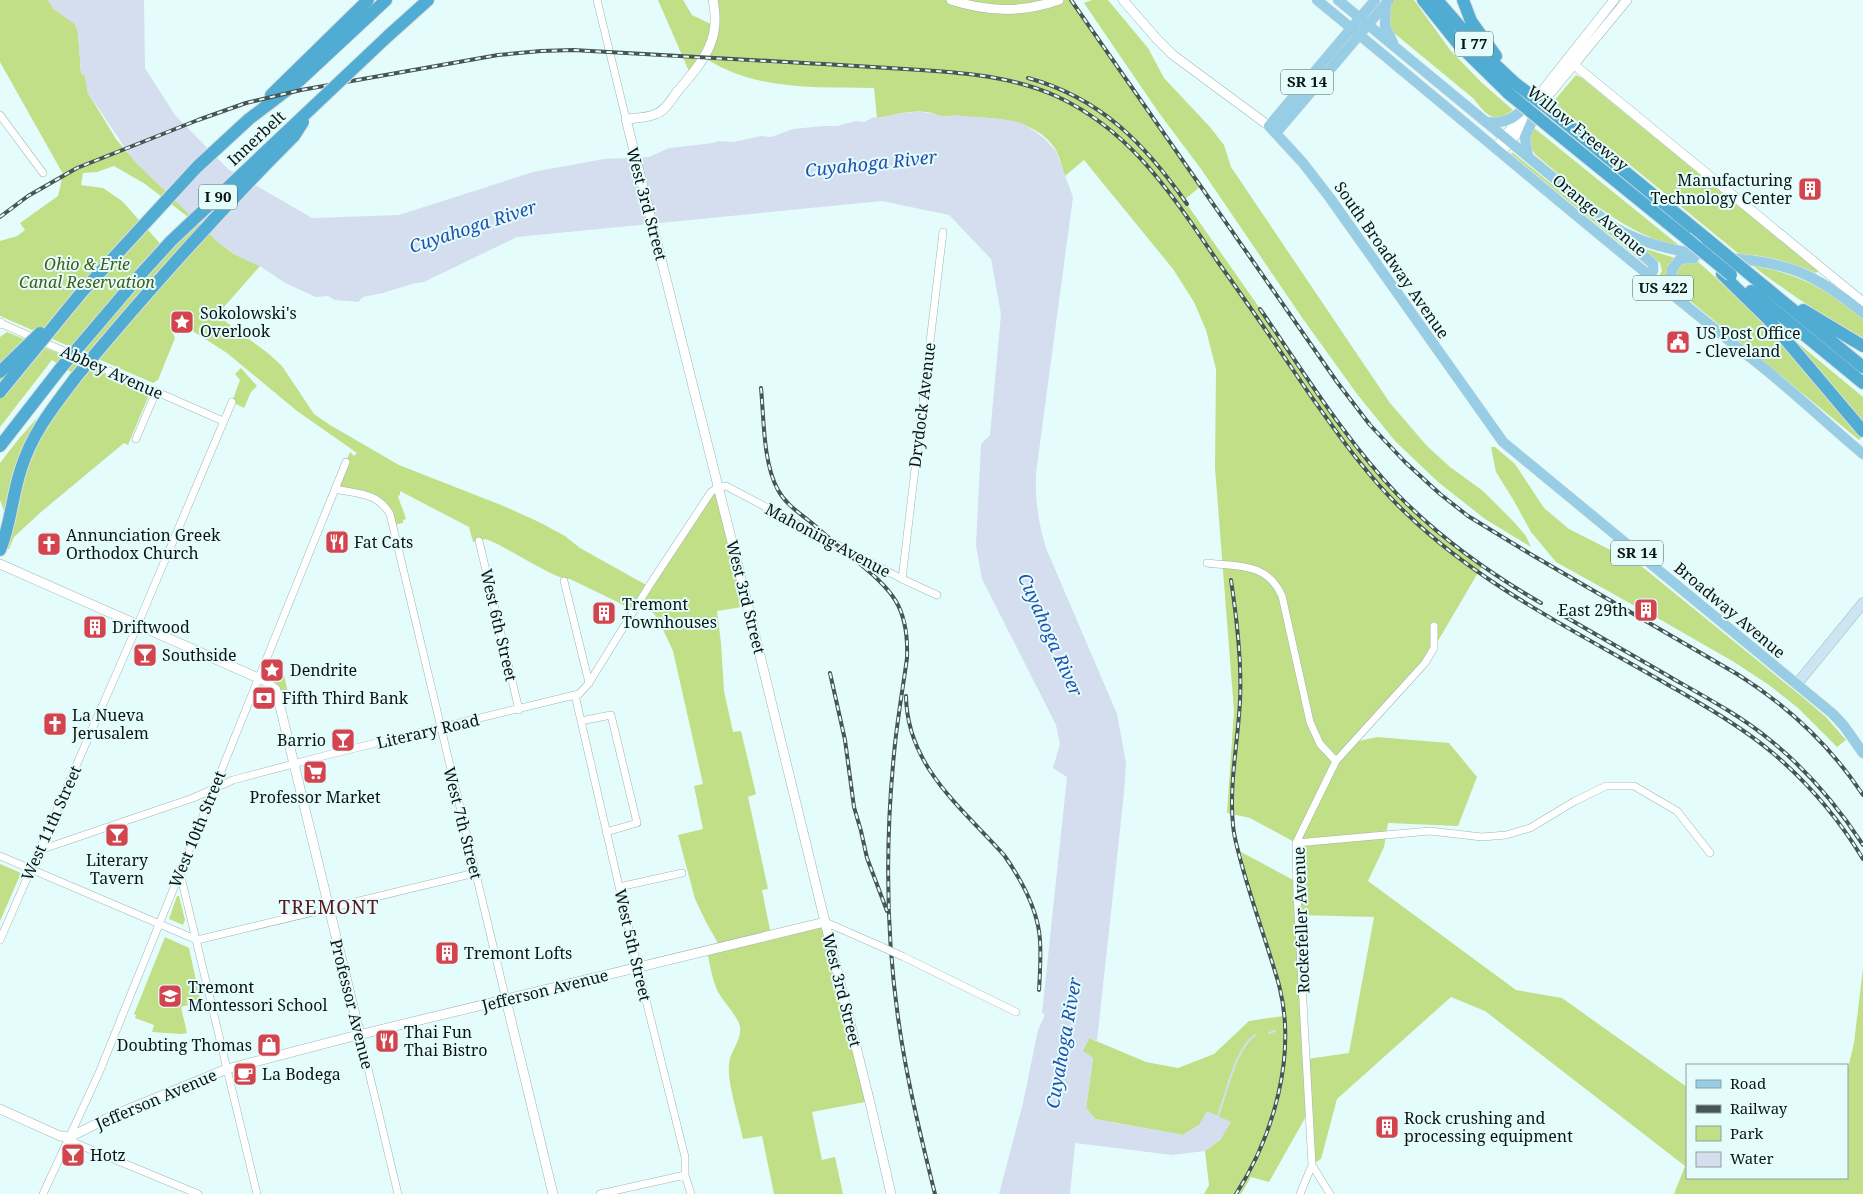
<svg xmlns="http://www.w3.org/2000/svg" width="1863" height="1194" viewBox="0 0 1863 1194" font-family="'Noto Serif',serif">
	<rect width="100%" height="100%" fill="#e4fdfc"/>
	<path fill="#c0df87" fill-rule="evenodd" d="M0,0H48L54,9L75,24L78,32L81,73L85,76L88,93L116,139L125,150L219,243L234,254L260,266L217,315L269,354L282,366L314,414L330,425L399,465L506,507L541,523L565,536L580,548L648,586L718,487L748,606L717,611L721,643L724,691L733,732L741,731L756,794L748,797L768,889L762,890L771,935L825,922L870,1101L812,1112L822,1160L835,1157L843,1194H774L762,1136L743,1139C739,1119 727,1082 729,1064C730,1051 742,1040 740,1027C738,1016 724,1003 718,992C712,980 710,964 707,951L720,947L706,922L695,899L678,835L703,829L694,786L703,784L673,651L658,619L653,613L638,603L634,610L570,579C555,580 506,546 488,540C484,538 478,541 473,542L469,527L400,491V495L398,496C400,504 404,511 406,519L403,520V523L393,525L379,500L335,489L350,452L354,456L357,453L297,411L227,353L191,330V322L177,317L172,319L170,326L175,338L158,380L153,383L0,316V241L17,236L25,230L20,223L58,196L63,174L0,62ZM114,166L145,184L192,220L165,249L122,201L103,188L81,185L83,173L97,172Z
		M658,0H683L692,15L715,26L713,0H1071L1201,186L1184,200L1342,426C1383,481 1426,525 1482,566L1425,663L1354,742L1377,737L1449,743L1477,777L1458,826L1388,823L1384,847L1368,881L1516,990L1562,998L1687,1087V1178H1847V1072L1854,1043L1863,968V1194H1674L1685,1166L1485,1011L1451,997L1337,1099L1321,1159L1312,1165L1309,1111L1269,1182L1251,1177L1241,1194H1204L1209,1185L1205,1151L1221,1139L1199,1125L1183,1135L1095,1119L1086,1108L1093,1058L1082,1051L1089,1038L1146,1062L1178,1068L1214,1054L1249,1021L1283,1016L1278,985L1250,897L1241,852L1297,882L1296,843L1250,818L1227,813L1234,711L1215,468L1216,369L1206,330L1194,302L1173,269L1084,160L1065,176C1062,168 1060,158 1056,150C1031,111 978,119 939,116C922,106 895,115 877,118L874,88C817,87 755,91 705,58L691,76ZM1298,915L1374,917L1349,1053L1307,1059Z
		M1092,0H1108L1148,48L1164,78L1210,127L1224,145L1231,167L1390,403L1427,446L1450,467L1483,491L1514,522L1526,536L1531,547L1485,519L1438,482L1395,441L1357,394L1303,319L1201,169L1159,113L1084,3Z
		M1392,0H1414L1451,51L1481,82L1513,110C1495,126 1485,114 1474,99L1394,33C1387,22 1387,12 1392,0Z
		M1576,75L1582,78L1818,271L1816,273C1791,262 1766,255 1739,254L1553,102Z
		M1533,127L1681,247L1649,240L1650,237C1606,219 1571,184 1535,154C1529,146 1527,136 1533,127Z
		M1512,152L1647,262L1649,267L1511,154Z
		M1646,249L1675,258L1667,281L1659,276L1662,271L1660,263L1646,251Z
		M1696,260L1753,311L1862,437L1859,440L1689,300C1680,291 1676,286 1674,273L1680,264Z
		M1753,266C1799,273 1828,290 1863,319V340C1825,317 1788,293 1753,266Z
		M7,332L77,361L149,395L128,445L124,443L41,512L14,537L9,549H7L22,480L36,443L79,377L52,360L0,427V337Z
		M1793,339L1863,397V427Z
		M241,368L257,386L251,392L244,408L232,402L240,380L235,374Z
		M37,418L23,447L6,509L4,511L0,500V463L17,441Z
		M1491,447H1495L1515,464L1544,508L1569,529L1640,565L1800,695L1826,717L1846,740L1837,747L1798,708L1769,685L1734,662L1647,612L1649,610L1644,607L1642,610L1556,562L1531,532L1514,501L1496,472Z
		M283,671L289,697L285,698C280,694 277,684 271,679L281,677L280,672Z
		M0,864L21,873L0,921Z
		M177,896H179L185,920L183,925L169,919Z
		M165,937L189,948L200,999L187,1002L188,1005L181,1007L187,1033L181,1034L152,1032L154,1025L135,1018L136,1015L134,1014Z"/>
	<path fill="#d5deef" d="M48,0H144L145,68L175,115L228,169L312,218L399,215L533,172L604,159L649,157L669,148L713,143L718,141L733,142L761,136L771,137L793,129L823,126H837L856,121L864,122L874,117L877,118C889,116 901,113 914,112C926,111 937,116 949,117L952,115L1002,119L1022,123L1033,130L1045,139L1056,151L1073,197L1036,473C1035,501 1038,521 1046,548L1117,714L1126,763L1124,793L1097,1041L1089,1038L1083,1051L1093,1058L1086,1108L1095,1119L1183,1135L1199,1125L1207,1111L1231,1122L1221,1139L1205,1151L1172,1155L1075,1143L1070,1194H999L1023,1103L1038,1030L1045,1015L1042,1013L1067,777L1053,768L1060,744L1056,725L982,579L976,545L981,444L990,435L1001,314L991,259L949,215L882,201L517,237L424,282L412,284L383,293L363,297L358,302L335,300L328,296L316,297L285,283L260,266L236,255L219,243L134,161L88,93L85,76L81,73L78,32L75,24L54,9Z"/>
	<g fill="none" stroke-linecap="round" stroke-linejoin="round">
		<path stroke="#d5deef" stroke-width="2" d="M1269,1033L1275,1031
			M1217,1118C1227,1094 1234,1050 1255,1035"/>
		<g stroke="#9eb6b5" stroke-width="8">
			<path id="minor" d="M597,0L626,119
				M0,115L43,173
				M0,323L223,421
				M136,439L156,392
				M335,489C357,494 377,492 390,514L506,1000
				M479,541L519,710
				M1207,563C1238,567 1267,562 1282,596L1310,722L1320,744L1336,761
				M902,579L943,232
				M564,581L589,683
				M575,695L636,960L685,1157V1175L691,1194
				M581,721L611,715L637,823L606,832
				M1296,843L1430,831L1482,837L1506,835L1530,828L1575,801L1606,786H1634L1677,811L1710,853
				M40,850L193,798L233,780L335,753L579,694L589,683L649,586L711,492L718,487L726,486L902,579L937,595
				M0,856L197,940L475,873
				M180,873L257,1194
				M619,887L682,873
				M825,922L882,947
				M0,940L135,631L232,402
				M904,957L1016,1012
				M360,1035L398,1194
				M70,1137L75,1143L198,1194
				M43,1194L99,1073L346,462
				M600,1194L685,1175
				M1300,1194L1312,1165
				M1330,1194L1312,1165L1297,894L1296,843L1336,761L1425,663L1434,648V626"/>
		</g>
		<g stroke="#9eb6b5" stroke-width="10">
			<path id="tertiary" d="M713,0C722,41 702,62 677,92C671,100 665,111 656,114C647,118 635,118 626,119L746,598L825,922L871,1107L891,1194
				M951,0C988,12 1022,13 1059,0
				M1123,0L1156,38L1173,55L1269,126
				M1567,59L1863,302
				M1535,100L1614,0
				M1495,148L1525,112
				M1501,153L1627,0
				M0,323V324
				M0,564L265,681L276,690L360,1035
				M506,1000L553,1194
				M0,1109L60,1136L70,1137L112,1116L227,1069L350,1037L825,922"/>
		</g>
		<g stroke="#9eb6b5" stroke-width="11">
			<path id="secondary" d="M1797,684L1863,603"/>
		</g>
		<g stroke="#dddede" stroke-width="11">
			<path id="primary" d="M1317,0C1462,119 1604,241 1751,358C1790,388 1825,422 1863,454
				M1338,0L1612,226C1642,244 1674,251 1708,255
				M1375,0L1269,126L1303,163L1330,198L1503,442L1833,714L1844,726L1863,753
				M1386,3L1385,26L1393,43
				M1486,122C1515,125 1519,111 1539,94
				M1276,133L1389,0
				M1528,157L1525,137L1537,109
				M1621,236L1653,264V271L1649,276
				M1727,258C1788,262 1816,274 1863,313
				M1681,296L1671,282L1672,269L1680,259L1694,258"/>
		</g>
		<g stroke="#dddede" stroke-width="14">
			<path id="motorway" d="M1423,0L1459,45L1508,93
				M1437,0L1482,52L1515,83
				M1463,0L1471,21L1496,56
				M388,36L428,0
				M271,95L368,0
				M1550,110L1707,239
				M1553,130L1686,238
				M1722,274L1769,320L1863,431
				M1753,277L1863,367
				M1751,291L1863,383
				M81,293L197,167L249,119L299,81L386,0
				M1803,310L1863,346
				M0,446L60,369
				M0,550C11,524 12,495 21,469C32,433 54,406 76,377"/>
		</g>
		<use href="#minor" stroke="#fff" stroke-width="7"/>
		<use href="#tertiary" stroke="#fff" stroke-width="9"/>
		<use href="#secondary" stroke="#cbe6f2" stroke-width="10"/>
		<use href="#primary" stroke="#97cde5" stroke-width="10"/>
		<use href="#motorway" stroke="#51acd3" stroke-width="12"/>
		<g stroke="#475554" stroke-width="4">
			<path id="rail" d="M1071,0L1337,382L1370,425L1405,462L1440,494L1468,516L1532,555L1737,674C1788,706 1830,745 1863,795
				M1028,78C1101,98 1145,144 1187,204
				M0,217L28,196L77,168L198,120L246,103L301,90L498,55L541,51L573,50C656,55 740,60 824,64C857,66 889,68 921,70C968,73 1013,77 1056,96C1132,131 1172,195 1218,262C1248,304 1277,346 1306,389C1337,433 1368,478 1408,515C1482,586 1577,632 1665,683C1703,705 1741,726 1774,754C1809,784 1839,819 1863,859
				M1260,309C1303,371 1344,438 1397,494C1440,538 1489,573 1541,603
				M761,388C764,419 763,463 778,490C786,505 801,514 813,524C827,536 840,548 854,559C892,590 909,606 907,658C903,687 898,716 895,744C884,848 886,958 905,1061C913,1106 924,1150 935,1194
				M1231,580C1237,620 1242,661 1240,701C1238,742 1229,784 1233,825C1234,838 1238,850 1241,862C1252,903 1267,943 1279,985C1297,1054 1274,1135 1236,1194
				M1559,613C1598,636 1638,658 1677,681C1709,699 1742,717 1770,740C1807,770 1837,805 1863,845
				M830,673L845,740L854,807L861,831L867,858L887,911
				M906,696C907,766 961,807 1004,855C1021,879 1038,910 1040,940C1041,956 1040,974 1039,990"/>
		</g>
		<use href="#rail" stroke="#e4fdfc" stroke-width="2" stroke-dasharray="5.5" stroke-linecap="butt"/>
		<g stroke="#9eb6b5" stroke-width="8" stroke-linecap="butt">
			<path id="minor-bridge" d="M882,947L904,957"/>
		</g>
		<g stroke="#dddede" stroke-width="14" stroke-linecap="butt">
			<path id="motorway-bridge" d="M1515,83L1550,110
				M1508,93L1553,130
				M1686,238L1731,275
				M1707,239L1753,277
				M60,369L140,275L171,241L388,36
				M0,372L40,333
				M76,377C145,294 217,213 294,136L303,122
				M0,392L81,293"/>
		</g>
		<use href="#minor-bridge" stroke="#fff" stroke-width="7"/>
		<use href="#motorway-bridge" stroke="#51acd3" stroke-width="12"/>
	</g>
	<defs>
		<g id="building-square" transform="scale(1.25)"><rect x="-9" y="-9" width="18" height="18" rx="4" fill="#d4444e" stroke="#e4fdfc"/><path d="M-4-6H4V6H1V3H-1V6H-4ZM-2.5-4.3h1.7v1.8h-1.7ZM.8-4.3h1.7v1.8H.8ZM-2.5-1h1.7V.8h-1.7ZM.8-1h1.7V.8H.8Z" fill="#fff"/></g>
		<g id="sight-square" transform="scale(1.25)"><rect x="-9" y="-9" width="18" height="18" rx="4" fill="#d4444e" stroke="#e4fdfc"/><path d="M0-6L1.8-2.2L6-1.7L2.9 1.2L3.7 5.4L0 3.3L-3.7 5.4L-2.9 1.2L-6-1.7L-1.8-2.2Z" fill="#fff"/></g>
		<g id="civic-square" transform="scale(1.25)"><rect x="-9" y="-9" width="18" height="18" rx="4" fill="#d4444e" stroke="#e4fdfc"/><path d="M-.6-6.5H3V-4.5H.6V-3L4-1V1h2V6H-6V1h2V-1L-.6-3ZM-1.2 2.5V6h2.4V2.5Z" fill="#fff"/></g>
		<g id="restaurant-square" transform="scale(1.25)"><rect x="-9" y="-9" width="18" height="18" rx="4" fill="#d4444e" stroke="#e4fdfc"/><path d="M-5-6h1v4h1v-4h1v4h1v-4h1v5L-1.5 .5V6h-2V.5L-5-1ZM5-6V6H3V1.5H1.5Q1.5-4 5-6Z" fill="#fff"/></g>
		<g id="church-square" transform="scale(1.25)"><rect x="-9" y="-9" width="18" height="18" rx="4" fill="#d4444e" stroke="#e4fdfc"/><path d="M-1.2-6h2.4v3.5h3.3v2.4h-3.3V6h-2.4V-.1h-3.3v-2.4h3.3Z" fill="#fff"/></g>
		<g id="bar-square" transform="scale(1.25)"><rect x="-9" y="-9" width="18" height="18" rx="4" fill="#d4444e" stroke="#e4fdfc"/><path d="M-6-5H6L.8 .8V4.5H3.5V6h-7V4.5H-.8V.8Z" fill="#fff"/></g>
		<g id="bank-square" transform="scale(1.25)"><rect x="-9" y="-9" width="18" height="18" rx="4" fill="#d4444e" stroke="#e4fdfc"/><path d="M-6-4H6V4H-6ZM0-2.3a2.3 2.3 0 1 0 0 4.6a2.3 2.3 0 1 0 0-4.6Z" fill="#fff"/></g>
		<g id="supermarket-square" transform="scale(1.25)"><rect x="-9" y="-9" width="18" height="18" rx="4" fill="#d4444e" stroke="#e4fdfc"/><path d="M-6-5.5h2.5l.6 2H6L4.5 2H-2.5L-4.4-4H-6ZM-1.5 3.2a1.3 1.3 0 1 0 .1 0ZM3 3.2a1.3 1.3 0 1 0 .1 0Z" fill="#fff"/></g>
		<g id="school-square" transform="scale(1.25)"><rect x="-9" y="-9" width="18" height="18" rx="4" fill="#d4444e" stroke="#e4fdfc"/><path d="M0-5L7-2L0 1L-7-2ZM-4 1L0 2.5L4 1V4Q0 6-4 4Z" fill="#fff"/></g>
		<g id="shop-square" transform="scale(1.25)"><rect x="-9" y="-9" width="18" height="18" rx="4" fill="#d4444e" stroke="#e4fdfc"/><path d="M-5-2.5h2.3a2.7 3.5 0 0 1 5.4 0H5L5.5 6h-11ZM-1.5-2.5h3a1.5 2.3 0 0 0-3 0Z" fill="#fff"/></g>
		<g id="cafe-square" transform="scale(1.25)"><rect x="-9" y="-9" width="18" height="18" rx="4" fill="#d4444e" stroke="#e4fdfc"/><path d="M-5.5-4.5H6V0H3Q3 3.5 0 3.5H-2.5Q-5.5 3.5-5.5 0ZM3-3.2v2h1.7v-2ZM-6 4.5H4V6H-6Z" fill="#fff"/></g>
	</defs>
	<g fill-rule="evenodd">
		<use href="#building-square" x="1810" y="189"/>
		<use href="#sight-square" x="182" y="322"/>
		<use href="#civic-square" x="1678" y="342"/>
		<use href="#restaurant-square" x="337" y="542"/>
		<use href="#church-square" x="49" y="544"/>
		<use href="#building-square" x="1646" y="610"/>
		<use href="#building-square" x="604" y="613"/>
		<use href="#building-square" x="95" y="627"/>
		<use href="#bar-square" x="145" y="655"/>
		<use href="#sight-square" x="272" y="670"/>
		<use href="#bank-square" x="264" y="698"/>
		<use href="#church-square" x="55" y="724"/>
		<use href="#bar-square" x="343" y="740"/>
		<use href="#supermarket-square" x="315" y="772"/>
		<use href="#bar-square" x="117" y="835"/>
		<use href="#building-square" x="447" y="953"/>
		<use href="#school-square" x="170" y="996"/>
		<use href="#restaurant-square" x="387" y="1041"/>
		<use href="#shop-square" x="269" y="1045"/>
		<use href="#cafe-square" x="245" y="1074"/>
		<use href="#building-square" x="1387" y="1127"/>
		<use href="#bar-square" x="73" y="1155"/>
	</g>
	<g text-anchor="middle" stroke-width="4" stroke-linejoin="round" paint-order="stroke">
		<g fill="#e4fdfc" stroke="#4d5b5a" stroke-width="1">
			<rect x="1455" y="31.5" width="38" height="25" rx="4"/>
			<rect x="1281" y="69.5" width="52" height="25" rx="4"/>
			<rect x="199" y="184.5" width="38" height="25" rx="4"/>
			<rect x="1633" y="275.5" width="60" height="25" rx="4"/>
			<rect x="1611" y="540.5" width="52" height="25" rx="4"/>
		</g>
		<g font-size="15" font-weight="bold" fill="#0c1514">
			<text x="1474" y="49">I 77</text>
			<text x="1307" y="87">SR 14</text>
			<text x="218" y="202">I 90</text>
			<text x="1663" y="293">US 422</text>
			<text x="1637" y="558">SR 14</text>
		</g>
		<g font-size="16" fill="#0c1514" stroke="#e4fdfc">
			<text transform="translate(1578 128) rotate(39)" y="6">Willow Freeway</text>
			<text transform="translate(256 138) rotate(-43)" y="6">Innerbelt</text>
			<text transform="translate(647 204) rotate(75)" y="6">West 3rd Street</text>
			<text transform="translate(1600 215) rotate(40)" y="6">Orange Avenue</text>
			<text transform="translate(1392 260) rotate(55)" y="6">South Broadway Avenue</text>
			<text transform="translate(112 372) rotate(24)" y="6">Abbey Avenue</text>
			<text transform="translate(922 405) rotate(-83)" y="6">Drydock Avenue</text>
			<text transform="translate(828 540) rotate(28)" y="6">Mahoning Avenue</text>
			<text transform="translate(746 597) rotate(76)" y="6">West 3rd Street</text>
			<text transform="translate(1730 610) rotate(40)" y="6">Broadway Avenue</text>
			<text transform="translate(499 625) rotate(77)" y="6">West 6th Street</text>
			<text transform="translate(428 731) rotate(-13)" y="6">Literary Road</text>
			<text transform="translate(51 823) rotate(-66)" y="6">West 11th Street</text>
			<text transform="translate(463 823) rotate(76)" y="6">West 7th Street</text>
			<text transform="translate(197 829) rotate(-68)" y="6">West 10th Street</text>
			<text transform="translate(1301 920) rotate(-92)" y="6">Rockefeller Avenue</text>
			<text transform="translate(633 945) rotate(77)" y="6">West 5th Street</text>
			<text transform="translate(545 990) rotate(-14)" y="6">Jefferson Avenue</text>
			<text transform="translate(842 990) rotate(76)" y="6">West 3rd Street</text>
			<text transform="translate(352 1004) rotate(76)" y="6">Professor Avenue</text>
			<text transform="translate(156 1099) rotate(-23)" y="6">Jefferson Avenue</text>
		</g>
		<g font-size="16" fill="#0c1514" stroke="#e4fdfc" text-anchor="start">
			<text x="1792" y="186" text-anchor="end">Manufacturing<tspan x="1792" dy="18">Technology Center</tspan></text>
			<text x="200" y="319">Sokolowski's<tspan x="200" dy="18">Overlook</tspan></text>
			<text x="1696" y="339">US Post Office<tspan x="1696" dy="18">- Cleveland</tspan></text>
			<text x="66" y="541">Annunciation Greek<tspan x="66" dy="18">Orthodox Church</tspan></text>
			<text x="354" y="548">Fat Cats</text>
			<text x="622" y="610">Tremont<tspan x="622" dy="18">Townhouses</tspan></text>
			<text x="1628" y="616" text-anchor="end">East 29th</text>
			<text x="112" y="633">Driftwood</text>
			<text x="162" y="661">Southside</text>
			<text x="290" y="676">Dendrite</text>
			<text x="282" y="704">Fifth Third Bank</text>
			<text x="72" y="721">La Nueva<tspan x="72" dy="18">Jerusalem</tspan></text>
			<text x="326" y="746" text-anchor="end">Barrio</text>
			<text x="315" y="803" text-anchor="middle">Professor Market</text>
			<text x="117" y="866" text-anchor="middle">Literary<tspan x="117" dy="18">Tavern</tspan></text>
			<text x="464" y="959">Tremont Lofts</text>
			<text x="188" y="993">Tremont<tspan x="188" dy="18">Montessori School</tspan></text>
			<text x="404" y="1038">Thai Fun<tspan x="404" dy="18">Thai Bistro</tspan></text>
			<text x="252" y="1051" text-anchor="end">Doubting Thomas</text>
			<text x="262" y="1080">La Bodega</text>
			<text x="1404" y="1124">Rock crushing and<tspan x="1404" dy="18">processing equipment</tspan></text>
			<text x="90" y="1161">Hotz</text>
		</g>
		<g font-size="16" font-style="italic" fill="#455a16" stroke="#e4fdfc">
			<text x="87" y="270">Ohio &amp; Erie<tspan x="87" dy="18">Canal Reservation</tspan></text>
		</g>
		<g font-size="18" font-style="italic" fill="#254fad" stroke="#e4fdfc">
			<text transform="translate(871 164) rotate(-6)" y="6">Cuyahoga River</text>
			<text transform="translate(473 227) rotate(-18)" y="6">Cuyahoga River</text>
			<text transform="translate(1050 635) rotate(66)" y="6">Cuyahoga River</text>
			<text transform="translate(1064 1043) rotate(-80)" y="6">Cuyahoga River</text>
		</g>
		<g font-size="19" letter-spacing="1" fill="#5c171c" stroke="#e4fdfc">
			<text x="329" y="914">TREMONT</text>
		</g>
	</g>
	<rect x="1686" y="1064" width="162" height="115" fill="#e4fdfc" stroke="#8ea09f"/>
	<rect x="1696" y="1080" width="25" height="8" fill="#97cde5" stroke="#8ea09f"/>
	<text x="1730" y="1089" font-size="15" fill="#0c1514">Road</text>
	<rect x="1696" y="1105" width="25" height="8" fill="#475554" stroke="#8ea09f"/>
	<text x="1730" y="1114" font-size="15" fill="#0c1514">Railway</text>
	<rect x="1696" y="1126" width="25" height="15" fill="#c0df87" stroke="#8ea09f"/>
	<text x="1730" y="1139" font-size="15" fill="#0c1514">Park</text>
	<rect x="1696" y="1152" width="25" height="15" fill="#d5deef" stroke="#8ea09f"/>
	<text x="1730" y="1164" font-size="15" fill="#0c1514">Water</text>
</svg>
